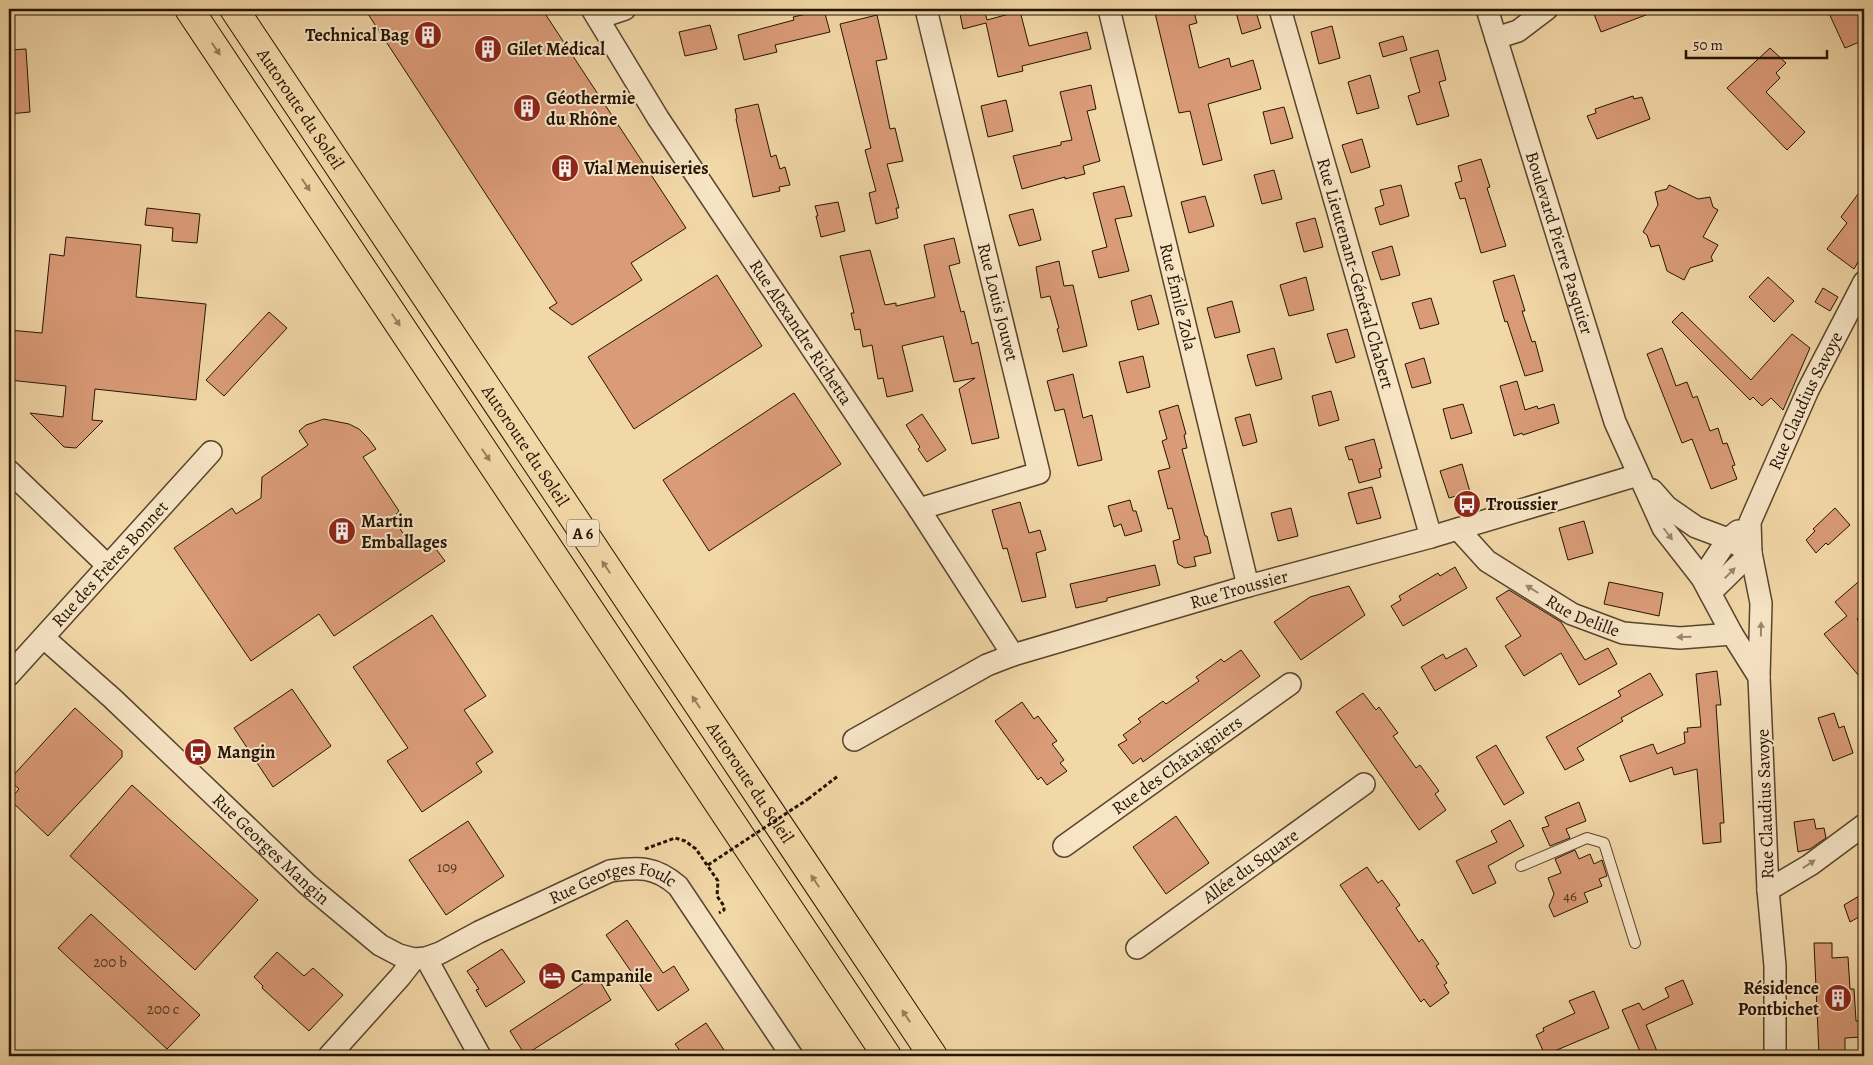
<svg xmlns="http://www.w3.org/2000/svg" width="1873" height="1065" viewBox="0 0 1873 1065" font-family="Alegreya,serif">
	<rect width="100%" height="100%" fill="#f2d7a7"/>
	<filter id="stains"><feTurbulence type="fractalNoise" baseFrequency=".004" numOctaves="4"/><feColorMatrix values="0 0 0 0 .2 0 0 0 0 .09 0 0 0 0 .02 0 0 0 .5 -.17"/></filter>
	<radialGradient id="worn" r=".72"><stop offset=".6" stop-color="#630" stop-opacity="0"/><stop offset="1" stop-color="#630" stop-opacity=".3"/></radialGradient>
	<path fill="#da9b78" stroke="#251403" d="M376,9H542L686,228L631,263L642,280L572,325L549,308L557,303L368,14Z
		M959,9H984L987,20L1020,11L1029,46L1087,32L1091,49L1022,66L1023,71L998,77L986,23L963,29Z
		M1154,9H1193L1197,23L1189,25L1199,68L1229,58L1231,67L1253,60L1261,89L1208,104L1222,160L1203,165L1190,111L1179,113Z
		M1235,9H1255L1261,28L1242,34Z
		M1592,9H1659V10L1601,32Z
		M1827,9H1864V40L1845,48Z
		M824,10L830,32L775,45L777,52L744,60L738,35L794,20L793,17Z
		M877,15L887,59L876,61L890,129L895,128L903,161L887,164L899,208H896L898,218L876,224L869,193L876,191L865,150L871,148L840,24Z
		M710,25L717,49L685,56L679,32Z
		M1332,26L1340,58L1319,64L1311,32Z
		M1403,36L1407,50L1383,57L1379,43Z
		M1770,48L1786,63L1776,73L1780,78L1766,92L1805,132L1787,150L1727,88Z
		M26,49L30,112L9,114V50Z
		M1438,50L1446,80L1439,82L1449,116L1417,125L1408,96L1420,92L1410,58Z
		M1370,75L1379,108L1357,114L1348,82Z
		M1091,85L1096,109L1087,111L1100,161L1083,166L1085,174L1065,179V177L1022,189L1013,156L1061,145V142L1072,140L1060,92Z
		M1633,96L1634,99L1642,97L1650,119L1597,139L1587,116L1596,113L1595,109Z
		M1006,100L1013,131L988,137L981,106Z
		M758,104L771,157L776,155L780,169L785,167L790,185L779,187L780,191L753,197L736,119L737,118L735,109Z
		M1284,107L1293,138L1271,144L1263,112Z
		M1362,139L1370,167L1351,173L1342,145Z
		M1481,159L1490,187L1487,188L1506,246L1481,253L1465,198L1460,199L1455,183L1462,181L1458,166Z
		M1274,170L1282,199L1262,204L1254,175Z
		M1401,185L1409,216L1380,225L1375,208L1384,205L1380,190Z
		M1669,185L1698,199L1710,197L1713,207L1718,210L1703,237L1718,245L1711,257L1713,261L1690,268L1684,280L1667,271L1659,245L1651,247L1647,235L1643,232L1658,205L1655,192L1667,189Z
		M1124,186L1132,216L1115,219L1129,271L1099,278L1092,251L1107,247L1093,193Z
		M1864,186V251L1854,269L1827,249L1847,223L1841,217Z
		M1205,196L1214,226L1189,233L1181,202Z
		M838,202L845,231L821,237L816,216H818L815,206Z
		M147,208L200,214L197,243L172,241L173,228L145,225Z
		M1033,209L1041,240L1019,246L1009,215Z
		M1315,218L1323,247L1304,252L1296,223Z
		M66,237L141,245L136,297L206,304L196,400L95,389L92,420L103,421L76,448L64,447L30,413L63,417L66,386L9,380L11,351L9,350V330L42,333L50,254L64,256Z
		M954,238L960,263L949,266L961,312L964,311L972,344L978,342L999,438L972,444L959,389L975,378L954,382L943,336L902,346L913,391L887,397L883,378L878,379L872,345L863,347L860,329L855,330L851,313H854L840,256L870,250L885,305L896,303V306L935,297L924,245Z
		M1392,246L1400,275L1381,280L1372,252Z
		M1059,261L1064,286L1073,285L1087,346L1063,352L1057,329L1059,328L1050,296L1041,298L1036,267Z
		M717,275L762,346L634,429L588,357Z
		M1514,275L1525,311H1522L1532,342L1535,341L1543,371L1525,376L1507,321L1505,322L1493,281Z
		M1306,277L1314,310L1289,316L1280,285Z
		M1768,277L1794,301L1774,322L1749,297Z
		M1823,288L1838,297L1830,311L1815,302Z
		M1151,295L1159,324L1138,330L1131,301Z
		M1431,298L1439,324L1420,329L1412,303Z
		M1232,301L1240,332L1215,338L1207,308Z
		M269,312L287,328L224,396L206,380Z
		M1682,312L1751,380L1792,334L1810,348L1783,410L1771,398L1762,406L1753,397L1750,400L1672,322Z
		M1347,329L1355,357L1336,363L1327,334Z
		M1274,348L1282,379L1256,386L1247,355Z
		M1662,348L1676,386L1687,382L1693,398L1697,396L1710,431L1718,428L1723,444L1727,443L1735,465L1732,466L1737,479L1711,489L1692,439L1682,443L1647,354Z
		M1143,356L1150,387L1127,393L1119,362Z
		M1424,358L1431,383L1412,388L1405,364Z
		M1073,374L1083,418L1092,415L1102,460L1078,466L1064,409L1055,411L1047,381Z
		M1517,381L1525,410L1537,406L1538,409L1554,404L1559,423L1523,435L1522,433L1514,436L1500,386Z
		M1331,391L1339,420L1319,426L1312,396Z
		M794,393L841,464L709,551L663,480Z
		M1463,404L1472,433L1451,439L1443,409Z
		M1178,405L1186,434L1184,435L1187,448L1182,449L1205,536H1207L1211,553L1194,557L1196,566L1185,568L1178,564L1173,541L1180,539L1172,508L1168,509L1158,471L1170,468L1162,441L1167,439L1159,411Z
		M922,414L946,450L927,462L918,449L920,447L906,425Z
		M1250,414L1257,442L1243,446L1235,418Z
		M324,419L349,424L359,429L368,438L376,449L363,457L399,511L393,518L410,544L436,549L445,561L334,636L319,614L251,661L174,548L232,508L236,514L261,498L262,477L308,445L299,431L306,425Z
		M1374,439L1382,468L1379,469L1381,477L1359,483L1352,459L1349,460L1345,447Z
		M1462,464L1470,492L1449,498L1440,471Z
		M1372,487L1381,518L1357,524L1348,493Z
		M1130,500L1133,511H1136L1142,531L1125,536L1121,524L1114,527L1108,506Z
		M1020,502L1029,533L1040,530L1046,550L1036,553L1046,597L1022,602L1007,548L1003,549L992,510Z
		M1291,508L1298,536L1278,541L1271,513Z
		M1835,508L1850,525L1828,545L1826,543L1816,553L1806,540L1815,531L1813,529Z
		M1584,521L1593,553L1568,560L1559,528Z
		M1155,565L1160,585L1107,598V601L1076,608L1070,584Z
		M1455,567L1467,588L1403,626L1391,606L1401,600L1399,596L1438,573L1440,576Z
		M1864,577V613L1857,619L1864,628V682L1824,634L1847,616L1835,602Z
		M1609,582L1663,593L1659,616L1604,604Z
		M1349,586L1365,615L1301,660L1274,622L1310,597Z
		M1509,590L1561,622L1585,660L1608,648L1617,664L1579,685L1561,653L1524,676L1505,646L1521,636L1496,598Z
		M432,615L486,696L464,710L493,752L476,763L482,772L422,812L387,761L408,748L353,667Z
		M1466,648L1477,666L1435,691L1421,667L1443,654L1446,659Z
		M1241,650L1260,676L1143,762L1141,758L1133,764L1118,745L1127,740L1123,735L1141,722L1138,719L1163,701L1166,704L1199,681L1196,677L1221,659L1224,662Z
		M1717,671L1721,705H1716L1724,823H1720L1721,842L1703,844L1697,769L1674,775L1672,767L1630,782L1620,756L1653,744L1657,754L1685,743L1684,732H1688L1687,728L1701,727L1696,674Z
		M1650,673L1663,695L1621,718L1623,721L1577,748L1584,760L1565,770L1546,737L1621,696L1618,691Z
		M292,689L331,746L273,787L234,728Z
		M1363,693L1376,710L1379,707L1398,733L1393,736L1416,768L1420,765L1439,791L1435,794L1446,810L1419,830L1336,712Z
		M1022,702L1034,719L1038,716L1057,741L1052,744L1064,760L1060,763L1067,771L1047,785L1041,777L1038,780L995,721Z
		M75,708L122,751V757L48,836L10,800L19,789L9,780Z
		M1834,713L1839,728L1844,726L1853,753L1833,761L1818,718Z
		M1496,745L1524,793L1504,805L1476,757Z
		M132,785L258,900L195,970L70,856Z
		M1579,802L1586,821L1566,829L1570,838L1550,846L1542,828L1549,826L1545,817Z
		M1176,816L1209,863L1166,894L1133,847Z
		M1814,819L1816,829L1824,828L1826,838L1810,849L1798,852L1794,822Z
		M1510,820L1524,846L1488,866L1496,883L1473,894L1456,861L1497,842L1491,831Z
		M468,821L504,876L446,915L409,860Z
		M1575,850L1579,859L1590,854L1594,864L1602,860L1607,876L1599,879L1602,886L1584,893L1588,902L1554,917L1549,906L1554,894L1548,878L1561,873L1555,859Z
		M1367,867L1378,883L1382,880L1400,905L1396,908L1419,942L1422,939L1439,964L1436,966L1447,983L1444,985L1449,993L1430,1007L1424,999L1421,1002L1340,885Z
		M1864,893V914L1850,922L1844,905Z
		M91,914L200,1015L167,1049L58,948Z
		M627,920L663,973L674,966L689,990L658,1011L606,935Z
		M1814,943H1832V958L1848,957L1850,989H1854L1856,1021H1860L1861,1037L1845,1038V1054H1819Z
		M502,949L525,982L486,1007L476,990L479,989L467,971Z
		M277,952L304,976L313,968L343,995L309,1031L262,988L263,986L254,977Z
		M596,975L611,1000L525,1055L510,1031Z
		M1683,980L1693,1004L1646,1025L1659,1056H1642L1622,1010L1639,1003L1643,1010L1669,997L1665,988Z
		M1594,991L1609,1028L1545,1055L1536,1035L1544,1031L1543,1028L1575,1013L1569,1001Z
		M706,1023L728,1056H684L675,1044Z"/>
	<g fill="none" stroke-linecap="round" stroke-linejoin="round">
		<g stroke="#58452c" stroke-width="12">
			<path id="lane" d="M1521,866L1587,838L1604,843L1635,943"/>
		</g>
		<g stroke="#58452c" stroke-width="24">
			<g id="street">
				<path id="s1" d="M592,9L658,118L919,509L1013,655"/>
				<path id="s2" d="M1109,9L1248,586"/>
				<path id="s3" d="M1280,9L1431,537"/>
				<path id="s4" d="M1487,9L1615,422L1663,528L1702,578L1732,634L1759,677"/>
				<path d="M598,18L625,9"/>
				<path d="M1496,38L1518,31L1547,9"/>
				<path d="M9,471L107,565"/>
				<path d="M1652,490L1667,507L1696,527L1728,539L1751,553"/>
				<path d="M919,509L1039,473L926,9"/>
				<path id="s5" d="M1458,529L1487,561L1572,614L1623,633L1680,638L1732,634"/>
				<path d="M1702,578L1728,539L1738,531"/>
				<path d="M1710,593L1751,553"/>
				<path id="s6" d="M44,638L112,698L308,885L380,945L399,955L414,959L426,958L440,953L479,932L610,871C639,867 655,866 678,886L792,1056"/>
				<path id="s7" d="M9,675L211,452"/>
				<path id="s8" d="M854,740L987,665L1013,655L1248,586L1431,537L1638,475"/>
				<path id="s9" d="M1064,846L1290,684"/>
				<path d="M1768,890L1810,865L1864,825"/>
				<path id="s10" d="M1137,948L1364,784"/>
				<path d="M426,958L480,1056"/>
				<path d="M329,1056L400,977L414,959"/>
				<path id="s11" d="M1775,1056V966L1768,890L1759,677L1761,603L1751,553L1750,522L1808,390L1864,282"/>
			</g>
		</g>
		<g stroke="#251403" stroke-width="30">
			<g id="highway">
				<path d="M189,9L887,1056"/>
				<path id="s12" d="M234,9L933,1056"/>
			</g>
		</g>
		<path stroke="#251403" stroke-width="3" stroke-dasharray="4 2.5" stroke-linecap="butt" d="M808,799L838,776
			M645,849L675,838L685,841L696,849L718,881L717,896L724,906V910L719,913"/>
		<use href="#lane" stroke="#f7e5c6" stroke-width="10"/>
		<use href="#street" stroke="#f7e5c6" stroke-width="21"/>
		<use href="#highway" stroke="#f2d7a7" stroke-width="28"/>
		<path stroke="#251403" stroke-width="3" stroke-dasharray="4 2.5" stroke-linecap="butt" d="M708,865L808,799"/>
	</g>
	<defs><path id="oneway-solid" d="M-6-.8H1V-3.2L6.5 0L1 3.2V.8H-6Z" transform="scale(1.25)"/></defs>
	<g fill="#967f5d">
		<use href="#oneway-solid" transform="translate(216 49) rotate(56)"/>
		<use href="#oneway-solid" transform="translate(306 185) rotate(56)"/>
		<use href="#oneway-solid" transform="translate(396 320) rotate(56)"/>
		<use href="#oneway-solid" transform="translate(486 455) rotate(56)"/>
		<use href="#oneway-solid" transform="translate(606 567) rotate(-124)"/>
		<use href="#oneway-solid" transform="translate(696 702) rotate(-124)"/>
		<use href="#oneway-solid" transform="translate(815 881) rotate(-124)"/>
		<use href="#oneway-solid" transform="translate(906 1016) rotate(-124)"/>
	</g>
	<g fill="#98876e">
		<use href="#oneway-solid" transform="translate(1668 534) rotate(53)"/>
		<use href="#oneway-solid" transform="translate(1730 573) rotate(-45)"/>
		<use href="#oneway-solid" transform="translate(1532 589) rotate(-148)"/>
		<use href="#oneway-solid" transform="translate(1761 629) rotate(-89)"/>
		<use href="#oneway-solid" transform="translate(1684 637) rotate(178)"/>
		<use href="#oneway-solid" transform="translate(1809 864) rotate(-33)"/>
	</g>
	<defs>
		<g id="building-disc" transform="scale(1.4375)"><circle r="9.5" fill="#8f2418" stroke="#f7e5c6"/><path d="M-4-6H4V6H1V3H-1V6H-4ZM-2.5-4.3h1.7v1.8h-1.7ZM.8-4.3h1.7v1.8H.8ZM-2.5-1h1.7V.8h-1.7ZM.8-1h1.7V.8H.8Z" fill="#fff"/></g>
		<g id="bus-disc" transform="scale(1.4375)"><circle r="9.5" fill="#8f2418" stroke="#f7e5c6"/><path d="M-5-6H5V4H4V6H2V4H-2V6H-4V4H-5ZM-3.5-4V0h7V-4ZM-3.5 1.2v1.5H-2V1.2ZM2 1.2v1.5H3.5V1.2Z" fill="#fff"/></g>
		<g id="hotel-disc" transform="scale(1.4375)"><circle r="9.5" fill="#8f2418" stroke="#f7e5c6"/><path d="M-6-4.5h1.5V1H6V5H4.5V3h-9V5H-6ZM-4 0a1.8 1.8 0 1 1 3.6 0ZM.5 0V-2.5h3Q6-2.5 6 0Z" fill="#fff"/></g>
	</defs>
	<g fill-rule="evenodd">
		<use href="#building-disc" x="428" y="35"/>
		<use href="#building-disc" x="488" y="49"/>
		<use href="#building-disc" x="527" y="108"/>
		<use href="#building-disc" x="565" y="168"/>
		<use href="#bus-disc" x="1467" y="504"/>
		<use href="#building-disc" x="342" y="531"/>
		<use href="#bus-disc" x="198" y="752"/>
		<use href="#hotel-disc" x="552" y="976"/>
		<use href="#building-disc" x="1838" y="998"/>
	</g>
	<g text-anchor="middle" stroke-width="4" stroke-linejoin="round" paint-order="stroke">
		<g font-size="15" fill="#523620">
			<text x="447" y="872">109</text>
			<text x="1570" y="901">46</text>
			<text x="110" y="967">200 b</text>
			<text x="163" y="1014">200 c</text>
		</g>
		<rect fill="#f7e5c6" stroke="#64533e" stroke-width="1" x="567" y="519.5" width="32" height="27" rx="4"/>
		<g font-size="16" font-weight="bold" fill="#251403">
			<text x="583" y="539">A 6</text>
		</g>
		<g font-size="18" font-weight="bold" fill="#251403" stroke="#f7e5c6" text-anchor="start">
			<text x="409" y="41" text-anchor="end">Technical Bag</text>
			<text x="507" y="55">Gilet Médical</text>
			<text x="546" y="104">Géothermie<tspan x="546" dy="21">du Rhône</tspan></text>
			<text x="584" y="174">Vial Menuiseries</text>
			<text x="1486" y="510">Troussier</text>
			<text x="361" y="527">Martin<tspan x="361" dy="21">Emballages</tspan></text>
			<text x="217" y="758">Mangin</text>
			<text x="571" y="982">Campanile</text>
			<text x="1819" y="994" text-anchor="end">Résidence<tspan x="1819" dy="21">Pontbichet</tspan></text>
		</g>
		<g font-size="18" fill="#251403" stroke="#f7e5c6">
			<text dy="6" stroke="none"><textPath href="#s12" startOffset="120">Autoroute du Soleil</textPath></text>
			<text dy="6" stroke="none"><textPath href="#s4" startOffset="245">Boulevard Pierre Pasquier</textPath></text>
			<text dy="6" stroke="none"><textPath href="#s3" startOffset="275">Rue Lieutenant-Général Chabert</textPath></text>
			<text dy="6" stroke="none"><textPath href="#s2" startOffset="296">Rue Émile Zola</textPath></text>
			<text transform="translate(998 302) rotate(76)" y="6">Rue Louis Jouvet</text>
			<text dy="6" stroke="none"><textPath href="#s1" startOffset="385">Rue Alexandre Richetta</textPath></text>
			<text dy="6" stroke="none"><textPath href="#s11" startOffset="669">Rue Claudius Savoye</textPath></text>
			<text dy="6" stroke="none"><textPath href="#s12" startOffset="525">Autoroute du Soleil</textPath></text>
			<text dy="6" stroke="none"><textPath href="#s7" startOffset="150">Rue des Frères Bonnet</textPath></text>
			<text dy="6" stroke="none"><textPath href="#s8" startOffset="416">Rue Troussier</textPath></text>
			<text dy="6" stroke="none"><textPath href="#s5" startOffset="154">Rue Delille</textPath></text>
			<text dy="6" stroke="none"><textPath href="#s9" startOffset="139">Rue des Châtaigniers</textPath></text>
			<text dy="6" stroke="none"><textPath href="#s12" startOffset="930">Autoroute du Soleil</textPath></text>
			<text transform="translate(1765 804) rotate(-92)" y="6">Rue Claudius Savoye</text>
			<text dy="6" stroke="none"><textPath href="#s6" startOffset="310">Rue Georges Mangin</textPath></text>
			<text dy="6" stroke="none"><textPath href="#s10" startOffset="140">Allée du Square</textPath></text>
			<text dy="6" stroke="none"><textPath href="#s6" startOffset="709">Rue Georges Foulc</textPath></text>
		</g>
	</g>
	<rect width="1873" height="1065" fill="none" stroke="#f2d7a7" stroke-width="30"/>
	<rect x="10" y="10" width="1853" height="1045" fill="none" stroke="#251403" stroke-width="2.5"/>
	<rect x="15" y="15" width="1843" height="1035" fill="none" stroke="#251403"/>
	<path d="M1686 50v8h141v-8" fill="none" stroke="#251403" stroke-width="2.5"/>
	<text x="1693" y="50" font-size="15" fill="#251403" stroke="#f7e5c6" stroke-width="4" paint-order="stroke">50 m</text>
	<rect width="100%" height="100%" filter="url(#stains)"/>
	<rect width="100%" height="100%" fill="url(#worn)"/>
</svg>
